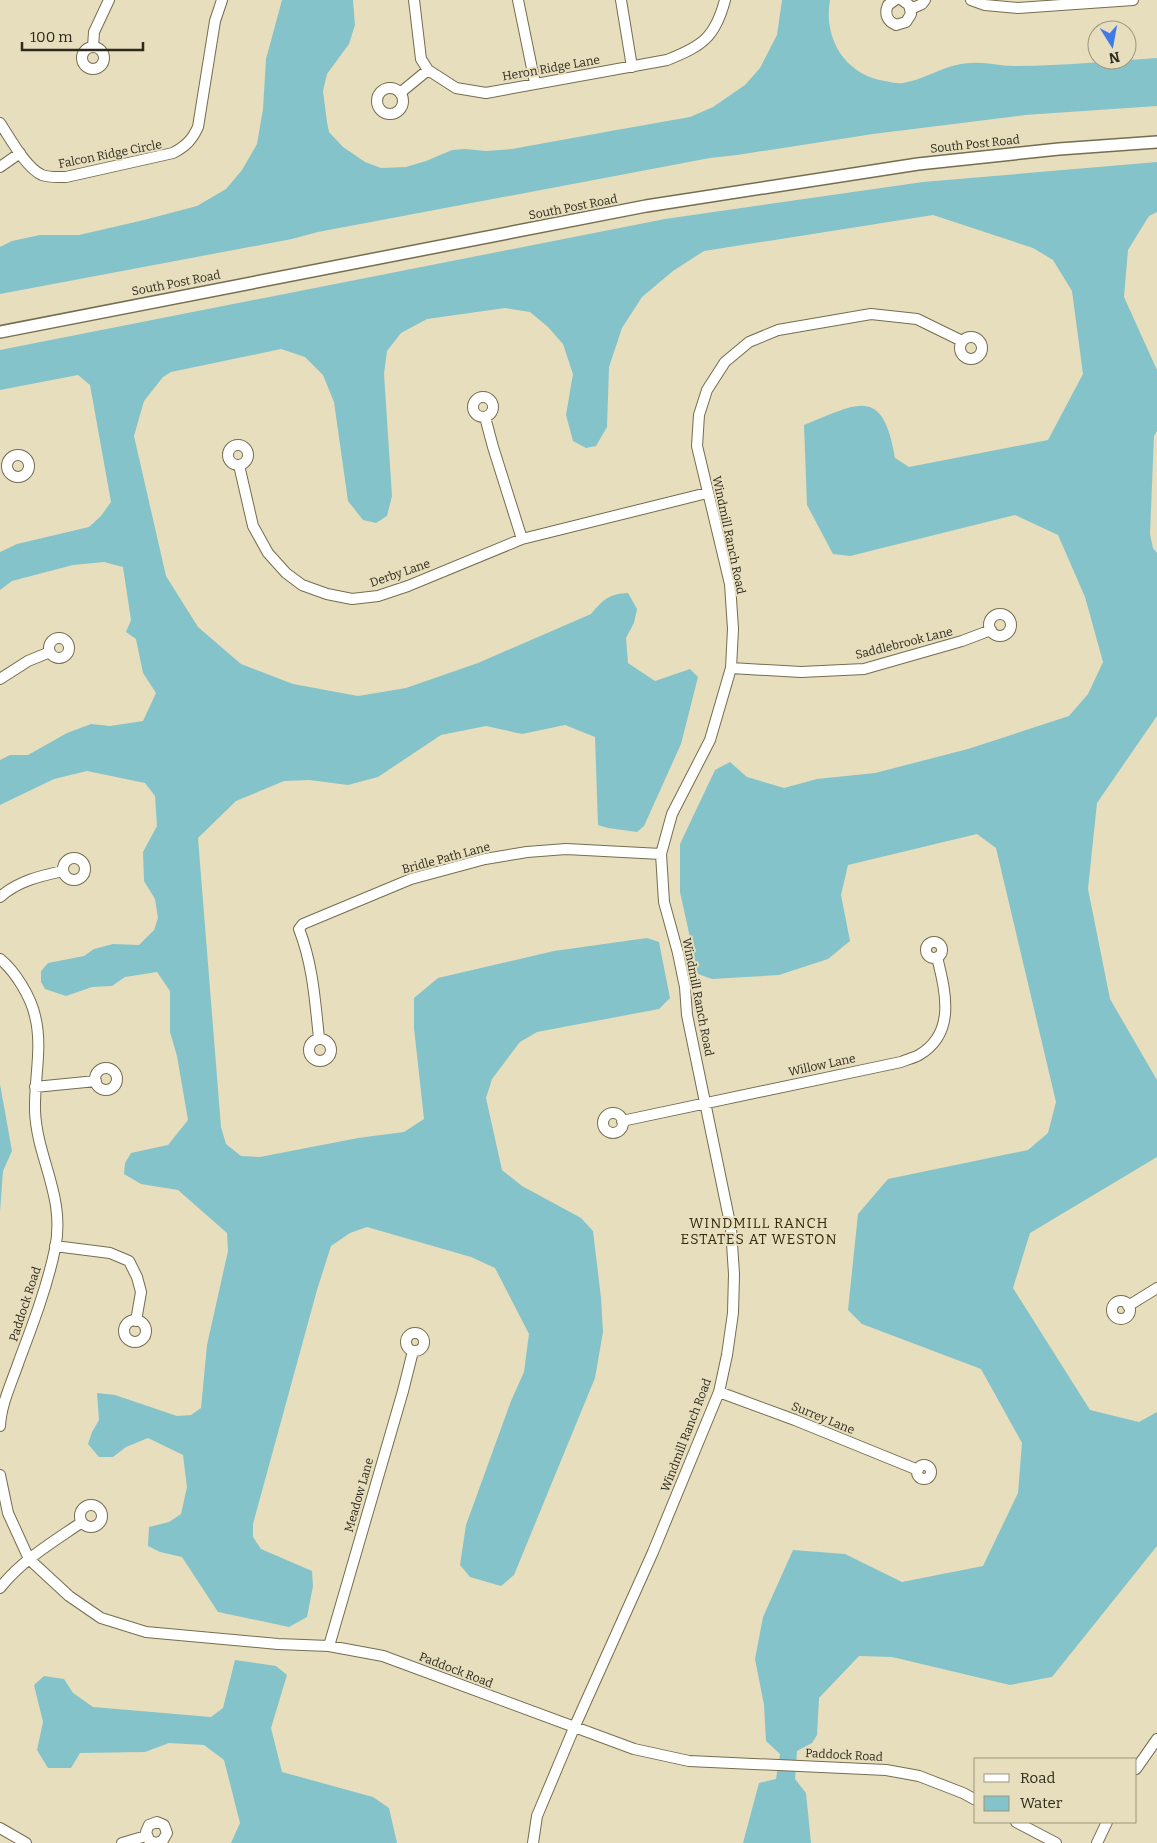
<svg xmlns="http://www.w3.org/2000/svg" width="1157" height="1843" viewBox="0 0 1157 1843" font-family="Bitter,serif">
	<rect width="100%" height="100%" fill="#e7debd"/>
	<path fill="#85c3ca" d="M282,0H353L355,25L349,44L327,74L323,91L327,122L329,132L343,147L365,162L381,168L406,167L426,161L452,150L465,149L486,151L512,149L611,131L690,117L713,107L745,85L760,68L777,35L782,0H830C823,38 845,75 885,81C891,82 897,84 903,83C927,79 947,63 972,63C986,62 999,66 1013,66C1061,66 1109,61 1157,58V106L1025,115L873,134L737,155L710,158L318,232L292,239L0,294V247L12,241L40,235H79L144,220L197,206L226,189L242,170L257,144L263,109L266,59Z
		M1157,162V212L1149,216L1128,250L1124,297L1157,370V431L1154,436L1150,534L1153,548L1157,553V716L1097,803L1088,889L1110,999L1157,1080V1157L1030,1233L1013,1288L1090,1410L1139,1422L1157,1412V1546L1052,1677L1010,1685L892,1657L859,1656L819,1698L817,1735L812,1743L797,1751L795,1779L806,1793L811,1843H743L759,1783L776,1779L780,1754L766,1741L764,1705L755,1659L763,1617L793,1550L845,1554L902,1582L983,1566L1018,1493L1022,1443L981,1369L862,1324L848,1310L858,1214L888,1179L1028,1150L1048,1133L1056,1102L996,848L977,834L848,865L841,895L850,941L828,959L779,975L712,979L698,974L680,892V844L715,770L730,762L747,777L784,788L817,779L875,773L968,749L1069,716L1088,694L1103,662L1085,597L1058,535L1015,515L850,556L833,554L807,505L804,425C858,403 883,385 895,458L909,467L1048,440L1083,374L1072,291L1053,260L1033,248L933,215L704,251L673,271L642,297L622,328L609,367L607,427L596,446L586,448L573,441L566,415L573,374L563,344L548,327L530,312L505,308L427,319L401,333L387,351L384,374L392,496L387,516L376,523L363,520L348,501L334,402L323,375L305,357L281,349L171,372L163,377L144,401L134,436L166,576L198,627L241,664L293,684L358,696L406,688L478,663L591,614C603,600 608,594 628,593L637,609L634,623L626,638L628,663L655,681L690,669L698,677L681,744L644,826L637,832L608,828L598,825L595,737L565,725L522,734L486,726L441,735L378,777L348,785L309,780L284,781L236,801L198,838L221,1127L226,1144L241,1156L260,1157L358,1138L404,1132L424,1119L414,1028V998L438,978L554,951L647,938L659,942L670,998L659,1009L537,1032L520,1042L492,1079L486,1098L502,1170L522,1186L581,1218L593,1231L601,1298L603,1332L595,1378L514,1575L501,1586L470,1577L460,1565L466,1525L511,1401L524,1372L529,1334L495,1268L471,1257L367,1227L350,1233L331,1246L317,1290L253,1524V1537L261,1549L312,1571L313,1586L307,1617L289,1627L218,1612L182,1557L160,1552L148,1546L149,1527L169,1522L181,1514L187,1487L183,1455L148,1438L126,1447L113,1457H99L88,1444L92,1432L99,1420L97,1393L115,1395L177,1416L191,1415L201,1408L207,1345L228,1251L227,1233L178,1190L141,1184L124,1174L125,1163L131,1153L168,1145L188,1120L177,1056L170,1032V991L157,972L125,977L112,986L92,987L66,996L45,989L41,982V971L48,963L84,956L94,949L113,944L139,945L154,930L158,918L155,899L144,881L143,852L157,826L155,796L145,783L87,771L54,779L0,805V760L10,755H28L67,733L91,724L110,726L143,721L156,693L143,673L136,639L126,632L131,620L123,567L104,562L73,565L12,581L0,590V552L17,544L89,527L101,516L111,502L90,385L78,375L0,390V350L665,219L923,182Z
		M0,1084L12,1151L3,1171L0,1212Z
		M235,1660L276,1666L287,1675L271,1728L282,1772L373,1797L389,1808L397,1843H231L240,1823L224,1760L204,1745L169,1743L145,1752L80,1753L71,1768H48L37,1750L43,1722L34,1685L44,1676L64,1679L73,1693L93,1707L211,1717L223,1708Z"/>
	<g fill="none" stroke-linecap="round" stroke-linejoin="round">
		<g stroke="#756d4f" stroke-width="12">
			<path id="minor" d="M414,0L421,59L428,70L456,88L486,93L667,60C702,46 715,38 725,0
				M518,0L535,83
				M621,0L632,67
				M895,0L888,5C884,14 887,21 896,25L906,22L911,14L909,5L902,0
				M971,0L985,5L1018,8L1133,0
				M911,9L922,4L925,0
				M93,47L94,32L109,0
				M82 58a11 11 0 1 1 22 0a11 11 0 1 1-22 0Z
				M377 101a13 13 0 1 1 26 0a13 13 0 1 1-26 0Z
				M400,93L428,70
				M0,123C10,138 26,168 42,175C50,178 58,177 66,177L173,153C186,146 192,140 198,127L215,21L222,0
				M0,167L20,153
				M960 348a11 11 0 1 1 22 0a11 11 0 1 1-22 0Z
				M473 407a10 10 0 1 1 20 0a10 10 0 1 1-20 0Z
				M485,417L493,447L522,539
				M228 455a10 10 0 1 1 20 0a10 10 0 1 1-20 0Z
				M7 466a11 11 0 1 1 22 0a11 11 0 1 1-22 0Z
				M239,465L253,526L268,553L286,573L302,585L327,594L352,599L378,596L408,586L522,539L707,493
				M989 625a11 11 0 1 1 22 0a11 11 0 1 1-22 0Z
				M49 648a10 10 0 1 1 20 0a10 10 0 1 1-20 0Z
				M731,668L801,672L864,669L962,641L991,630
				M0,679L28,661L50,652
				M63 869a11 11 0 1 1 22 0a11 11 0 1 1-22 0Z
				M0,897C18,881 40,876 63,871
				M926 950a8 8 0 1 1 16 0a8 8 0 1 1-16 0Z
				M0,959C15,971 31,997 35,1016C43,1047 34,1079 35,1111C37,1159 66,1197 55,1249C47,1287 33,1324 19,1361C12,1382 1,1404 0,1426
				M319,1038C315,1001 313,965 299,929L303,924L411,879L485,859L527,852L566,849L661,854
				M309 1050a11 11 0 1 1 22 0a11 11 0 1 1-22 0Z
				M95 1079a11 11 0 1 1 22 0a11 11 0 1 1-22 0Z
				M35,1087L96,1081
				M603 1123a10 10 0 1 1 20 0a10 10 0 1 1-20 0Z
				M622,1121L901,1062C907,1059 914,1058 919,1055C957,1033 945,990 937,957
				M55,1246L110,1253L129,1261L137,1277L141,1292L136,1321
				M1112 1310a9 9 0 1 1 18 0a9 9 0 1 1-18 0Z
				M1128,1306L1157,1288
				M124 1331a11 11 0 1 1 22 0a11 11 0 1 1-22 0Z
				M406 1342a9 9 0 1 1 18 0a9 9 0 1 1-18 0Z
				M719,1392L795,1420L918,1470
				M917 1472a7 7 0 1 1 14 0a7 7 0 1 1-14 0Z
				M0,1475L8,1513L29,1559L69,1596L101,1618L146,1632L278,1644L329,1646L383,1656L634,1749L689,1761L886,1770L919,1776L963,1793L976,1800
				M80 1516a11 11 0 1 1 22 0a11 11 0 1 1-22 0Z
				M0,1588C22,1560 53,1542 82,1522
				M329,1646L403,1391L413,1351
				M1136,1769L1157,1739
				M1016,1822L1056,1843
				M0,1828L26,1843
				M122,1843L146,1836
				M155,1843L149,1840L146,1832L149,1825L157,1822L164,1825L167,1833L163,1840L157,1843
				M533,1843L537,1816L574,1728L653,1552L719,1392L727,1355L733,1313L734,1274L731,1228L687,1015L685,987L678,953L664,902L661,854L672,814L710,740L731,668L733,629L730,584L697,446L699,415L707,390L725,362L749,342L778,330L871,314L917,319L962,341
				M1097,1843L1107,1822"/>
		</g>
		<g stroke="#756d4f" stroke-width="14">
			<path id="tertiary" d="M0,332L646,206L918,164L1059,149L1157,142"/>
		</g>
		<use href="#minor" stroke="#fff" stroke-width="10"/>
		<use href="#tertiary" stroke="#fff" stroke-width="11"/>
	</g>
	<g text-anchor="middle" stroke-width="4" stroke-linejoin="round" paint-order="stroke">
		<g font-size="12" fill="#2d2a1d" stroke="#e7debd">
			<text transform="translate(551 68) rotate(-10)" y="4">Heron Ridge Lane</text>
			<text transform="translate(975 144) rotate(-6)" y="4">South Post Road</text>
			<text transform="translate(110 154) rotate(-11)" y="4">Falcon Ridge Circle</text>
			<text transform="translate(573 207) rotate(-11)" y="4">South Post Road</text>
			<text transform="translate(176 283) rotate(-11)" y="4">South Post Road</text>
			<text transform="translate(729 535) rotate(78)" y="4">Windmill Ranch Road</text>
			<text transform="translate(400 573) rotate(-19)" y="4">Derby Lane</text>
			<text transform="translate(904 643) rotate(-14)" y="4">Saddlebrook Lane</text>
			<text transform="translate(446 858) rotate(-15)" y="4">Bridle Path Lane</text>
			<text transform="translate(698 997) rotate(79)" y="4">Windmill Ranch Road</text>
			<text transform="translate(822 1065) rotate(-12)" y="4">Willow Lane</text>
			<text transform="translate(25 1304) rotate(-72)" y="4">Paddock Road</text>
			<text transform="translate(823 1418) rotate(22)" y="4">Surrey Lane</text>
			<text transform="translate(686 1435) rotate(-69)" y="4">Windmill Ranch Road</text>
			<text transform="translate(359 1495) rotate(-74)" y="4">Meadow Lane</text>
			<text transform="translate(456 1670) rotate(21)" y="4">Paddock Road</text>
			<text transform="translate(844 1755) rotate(3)" y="4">Paddock Road</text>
		</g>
		<g font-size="14" letter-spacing="1" fill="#312a0e" stroke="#e7debd">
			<text x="759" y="1228">WINDMILL RANCH<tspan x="759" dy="16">ESTATES AT WESTON</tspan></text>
		</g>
	</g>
	<rect x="974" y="1758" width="162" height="65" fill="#e7debd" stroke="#9d967d"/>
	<rect x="984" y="1774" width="25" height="8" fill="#ffffff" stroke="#9d967d"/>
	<text x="1020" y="1783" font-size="15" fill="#2d2a1d">Road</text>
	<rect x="984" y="1796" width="25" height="15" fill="#85c3ca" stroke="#9d967d"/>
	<text x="1020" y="1808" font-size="15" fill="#2d2a1d">Water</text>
	<g transform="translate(1112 45) rotate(169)"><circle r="24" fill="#e7debd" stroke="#9d967d"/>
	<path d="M0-4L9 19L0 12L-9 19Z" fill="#3f7aea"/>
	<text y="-8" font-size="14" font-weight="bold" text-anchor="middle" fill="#2d2a1d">N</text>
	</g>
	<path d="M22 42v8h121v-8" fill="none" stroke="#2d2a1d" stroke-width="2.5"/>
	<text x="30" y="42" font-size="15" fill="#2d2a1d" stroke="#e7debd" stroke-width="4" paint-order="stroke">100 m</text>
</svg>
